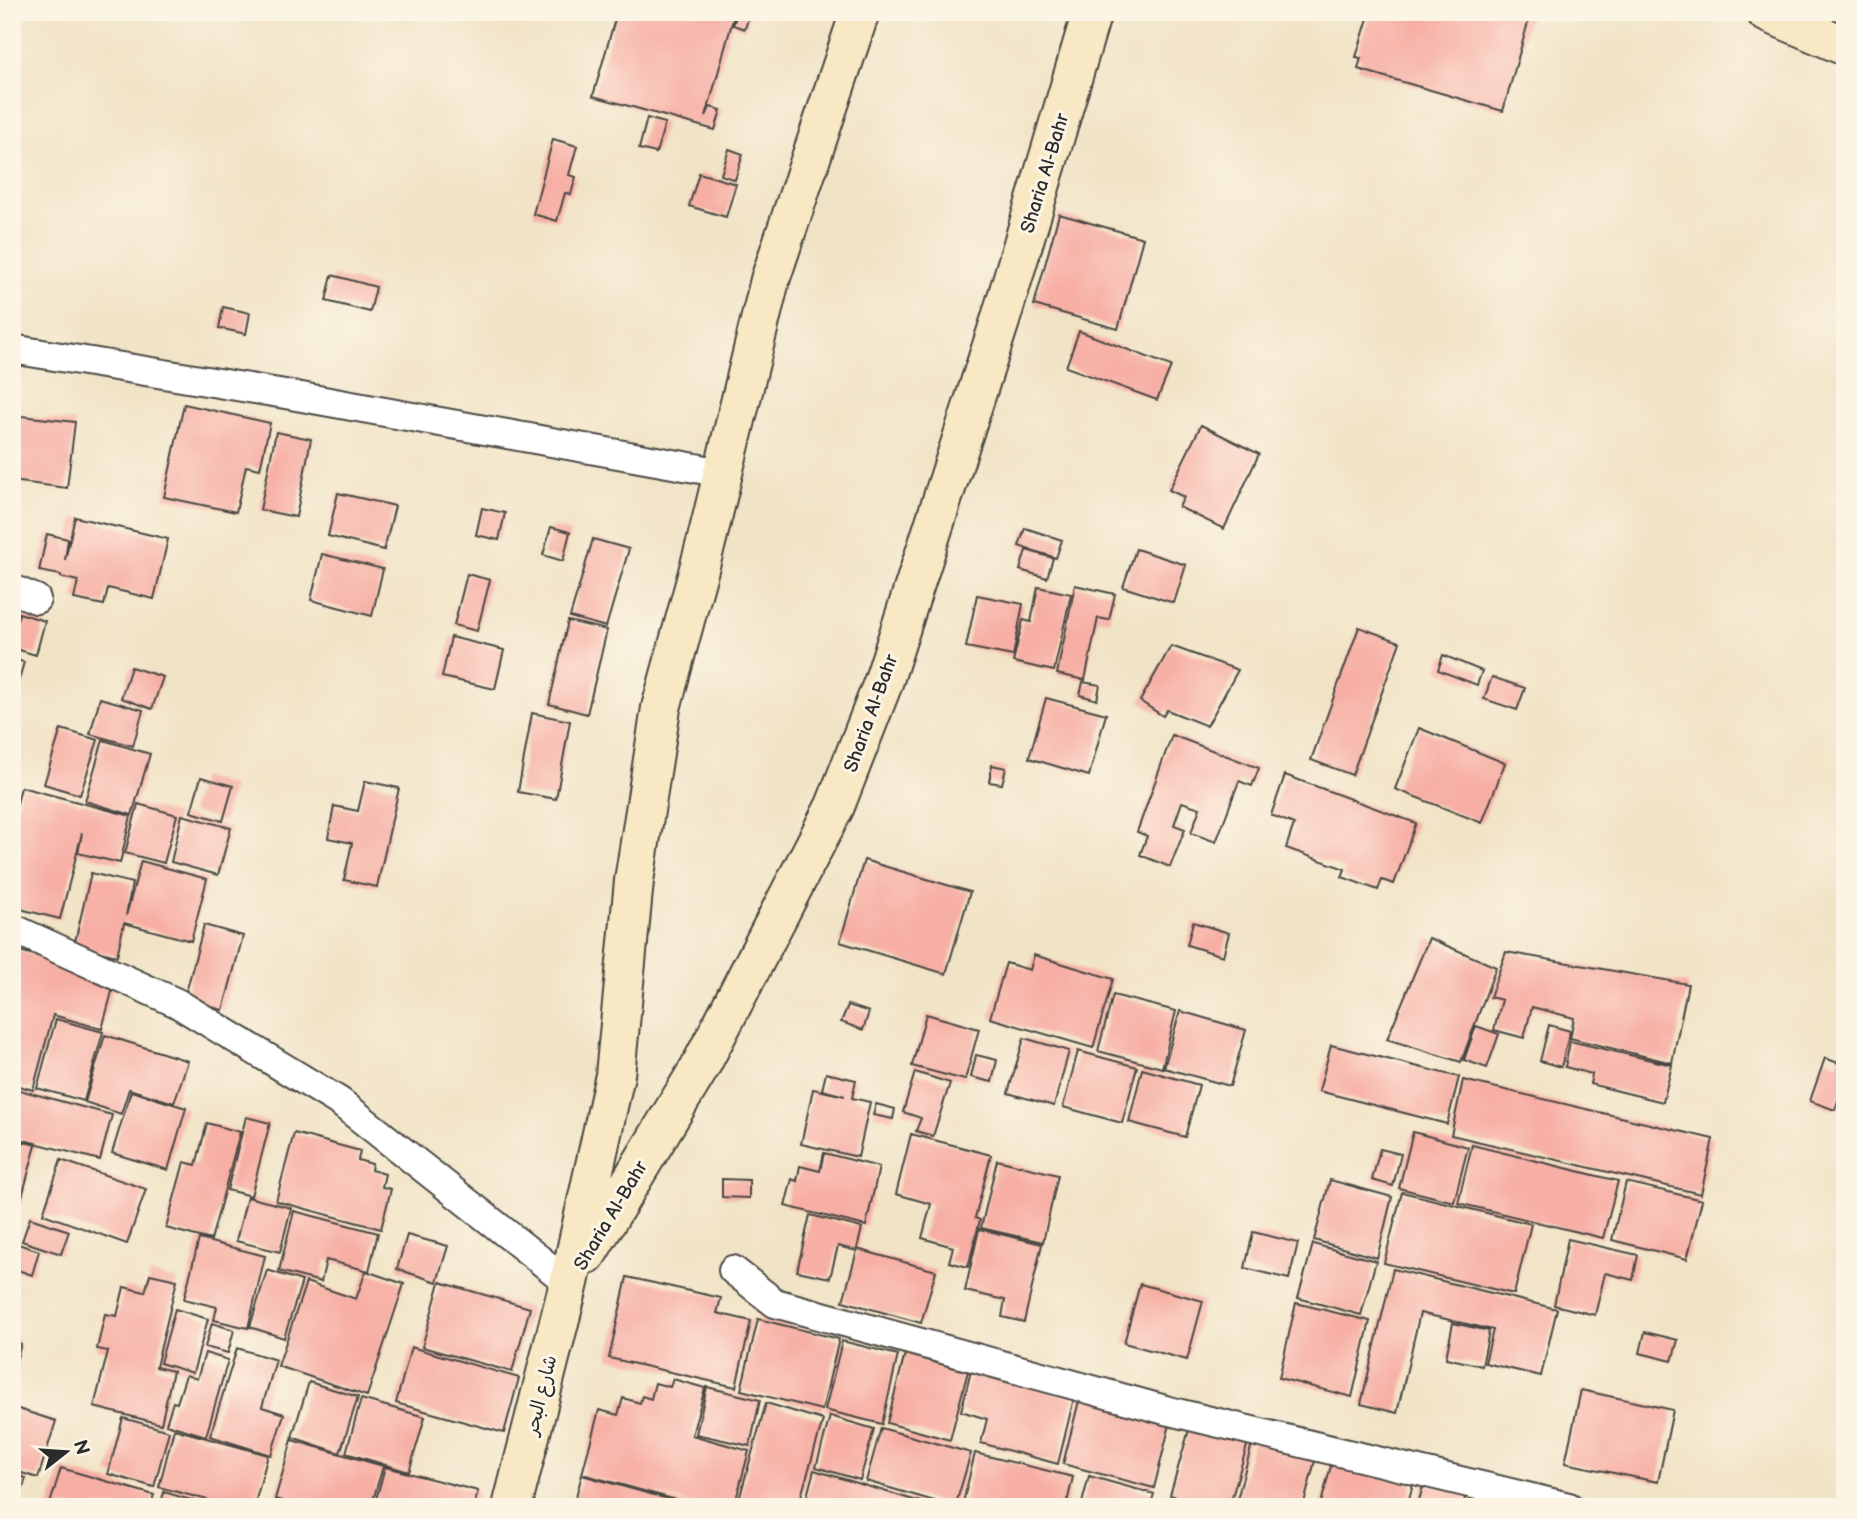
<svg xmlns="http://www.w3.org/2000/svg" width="1857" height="1519" viewBox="0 0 1857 1519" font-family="'Balsamiq Sans','Playpen Sans Arabic',sans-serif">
	<rect width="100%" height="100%" fill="#fcf5e5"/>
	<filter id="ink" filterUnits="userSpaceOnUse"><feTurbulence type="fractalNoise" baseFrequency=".0143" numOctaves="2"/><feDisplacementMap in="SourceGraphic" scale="14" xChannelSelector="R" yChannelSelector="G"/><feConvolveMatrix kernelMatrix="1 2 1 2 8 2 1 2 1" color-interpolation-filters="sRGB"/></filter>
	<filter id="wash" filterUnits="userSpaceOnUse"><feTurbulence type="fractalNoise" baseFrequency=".00686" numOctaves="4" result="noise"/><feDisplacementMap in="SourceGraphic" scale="28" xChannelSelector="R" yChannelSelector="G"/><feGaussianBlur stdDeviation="1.57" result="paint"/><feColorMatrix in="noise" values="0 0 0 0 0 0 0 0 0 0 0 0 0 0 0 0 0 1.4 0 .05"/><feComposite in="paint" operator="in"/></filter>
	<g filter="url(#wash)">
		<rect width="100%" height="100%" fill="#f1e3c6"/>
		<g id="blocks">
			<path fill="#f7afa5" d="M617,12H735L706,116L710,107L721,110L715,130L593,96Z
				M738,12H750L745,29L733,25Z
				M1370,12H1531L1503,111L1358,69L1361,58L1356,57Z
				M647,118L665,123L656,153L639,149Z
				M553,139L577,146L569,175L576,177L571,194L565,193L557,221L533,214Z
				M729,149L743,154L735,180L721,175Z
				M699,173L736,184L726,217L689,206Z
				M1059,214L1143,238L1118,329L1034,305Z
				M332,275L376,287L370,312L326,301Z
				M223,307L250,313L246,334L219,328Z
				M1079,331L1171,366L1157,400L1066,367Z
				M184,404L270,423L260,469L246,466L236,512L164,497Z
				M12,415L75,422L67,488L12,481Z
				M1201,425L1259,454L1224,529L1179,507L1184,497L1169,490Z
				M276,432L311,439L296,517L260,510Z
				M338,493L395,506L384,550L328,536Z
				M482,508L505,513L499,540L476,535Z
				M75,517L168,539L154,599L108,588L104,605L74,599L78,581L61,577V575L39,571L47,534L68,539L65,560Z
				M551,527L570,532L563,561L543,555Z
				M1025,528L1062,540L1056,558L1019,546Z
				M593,539L629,549L606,627L570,617Z
				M1136,549L1186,565L1174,603L1123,587Z
				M1026,550L1053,558L1047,578L1020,570Z
				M322,554L383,569L372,616L311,600Z
				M467,574L490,580L477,631L454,625Z
				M1075,585L1115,594L1109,620L1098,618L1085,680L1057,674Z
				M1038,587L1071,594L1054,671L1013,662L1023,620L1031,622Z
				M977,595L1023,604L1013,656L966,647Z
				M19,613L45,621L36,655L12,648V624L16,625Z
				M568,621L607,630L587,714L549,704Z
				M1359,627L1400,642L1352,775L1311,760Z
				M451,637L504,650L495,689L442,677Z
				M1171,646L1238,670L1207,726L1167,710L1163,716L1140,701Z
				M1443,655L1482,671L1477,685L1438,670Z
				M12,659L24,662L15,694L12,693Z
				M131,667L163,677L152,709L121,698Z
				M1492,677L1525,688L1517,710L1484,699Z
				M1083,682L1100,685L1097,700L1080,695Z
				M100,698L143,710L133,746L90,734Z
				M1046,698L1106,714L1089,776L1029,758Z
				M532,713L570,721L556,799L518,792Z
				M1419,728L1505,763L1482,823L1395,789Z
				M61,729L98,740L80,795L44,784Z
				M1172,735L1259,768L1252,786L1239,781L1216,842L1191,833L1200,808L1182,802L1174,825L1185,829L1170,867L1140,855L1147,836L1137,832Z
				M103,740L150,754L132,815L85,801Z
				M992,765L1006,768L1002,784L989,782Z
				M1285,775L1416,823L1394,884L1382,880L1378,890L1342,877L1345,869L1286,848L1294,824L1271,815Z
				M201,777L233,786L223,821L191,812Z
				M365,781L399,788L377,887L344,880L352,843L328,838L334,806L358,811Z
				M21,787L131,816L120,863L78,853L82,833L60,919L12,907V824Z
				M138,804L177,815L164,863L125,853Z
				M182,815L231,828L218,875L171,862Z
				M864,860L970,892L946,974L840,942Z
				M141,861L207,879L191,941L124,923L117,956L74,946L91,873L132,883L126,916Z
				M1193,922L1229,933L1223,956L1187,945Z
				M204,925L243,936L223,1010L184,1000Z
				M1429,938L1496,967L1461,1062L1387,1039Z
				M12,949L116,977L102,1029L53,1015L33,1090L12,1084Z
				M1506,952L1688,984L1672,1063L1570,1038L1574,1018L1532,1007L1524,1038L1494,1030L1502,1000L1490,997Z
				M1034,955L1113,979L1093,1048L990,1018L1006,963L1030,970Z
				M1113,995L1176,1011L1162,1068L1098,1051Z
				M848,1005L869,1012L863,1030L841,1022Z
				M1180,1011L1246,1030L1230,1086L1164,1068Z
				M926,1014L979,1029L965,1080L912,1066Z
				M56,1019L103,1032L84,1101L37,1088Z
				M1549,1025L1570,1031L1561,1067L1540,1061Z
				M1476,1026L1499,1034L1487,1068L1464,1060Z
				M105,1035L188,1061L174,1103L129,1089L121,1114L85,1102Z
				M1024,1038L1069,1051L1054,1106L1008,1093Z
				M1570,1041L1672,1065L1663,1102L1590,1084L1592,1074L1565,1067Z
				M1331,1045L1459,1077L1447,1124L1319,1091Z
				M1078,1051L1137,1067L1122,1123L1063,1107Z
				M1842,1052L1845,1053V1095L1840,1094L1835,1110L1810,1101L1825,1058L1838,1063Z
				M976,1055L997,1060L992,1082L971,1077Z
				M1142,1069L1199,1085L1185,1137L1129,1122Z
				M915,1072L950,1083L933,1136L916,1131L921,1118L903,1112Z
				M826,1073L856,1080L852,1098L870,1102L858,1157L801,1144L813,1089L845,1096L822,1090Z
				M1463,1080L1713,1139L1701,1194L1451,1135Z
				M12,1088L112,1115L100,1160L12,1137Z
				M131,1091L186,1108L168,1170L112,1153Z
				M876,1104L895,1109L893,1119L873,1115Z
				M246,1117L270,1123L251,1196L227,1190Z
				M207,1123L240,1132L211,1240L166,1228L184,1162L196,1165Z
				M1413,1132L1468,1147L1454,1202L1399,1188Z
				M294,1133L360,1151L358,1160L372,1164L371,1170L385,1174L382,1187L391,1189L381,1229L276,1201Z
				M911,1134L991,1155L975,1218L980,1220L968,1267L949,1262L953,1247L922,1238L931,1204L896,1194Z
				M12,1139L36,1145L20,1204L12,1202Z
				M1472,1145L1618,1181L1603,1238L1458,1203Z
				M1380,1149L1401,1154L1393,1186L1372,1180Z
				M824,1153L879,1167L866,1226L785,1206L792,1179L797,1181L800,1166L820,1171Z
				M61,1160L146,1189L127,1244L43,1214Z
				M997,1160L1058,1175L1043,1242L981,1228Z
				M722,1179L749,1180V1198L722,1197Z
				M1330,1180L1392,1197L1377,1258L1314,1240Z
				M1626,1182L1702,1200L1687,1259L1612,1240Z
				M1402,1192L1531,1224L1514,1294L1384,1263Z
				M247,1197L291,1208L280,1252L236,1241Z
				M294,1211L378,1233L369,1271L326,1260L321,1282L279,1271Z
				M810,1215L862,1228L857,1249L936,1271L921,1323L843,1301L857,1251L838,1246L830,1278L797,1271Z
				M30,1218L69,1231L61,1254L22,1241Z
				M979,1229L1042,1244L1024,1322L1002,1317L1005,1300L965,1291Z
				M1253,1232L1298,1243L1289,1279L1245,1268Z
				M407,1235L448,1246L437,1282L397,1269Z
				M199,1239L265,1256L248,1328L214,1320L217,1307L184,1299Z
				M1568,1239L1638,1255L1633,1280L1605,1273L1595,1315L1554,1305Z
				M12,1242L39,1251L32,1275L12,1268Z
				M1313,1244L1376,1261L1361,1315L1298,1298Z
				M1393,1269L1557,1309L1541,1376L1485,1363L1493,1330L1420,1313L1397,1413L1361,1404Z
				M267,1270L302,1281L284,1338L250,1327Z
				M366,1271L404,1284L367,1396L278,1366L306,1282L356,1299Z
				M150,1274L177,1280L156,1367L173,1371L161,1424L94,1407L108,1351L97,1349L105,1314L117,1316L124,1287L145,1292Z
				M627,1277L721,1298L717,1313L751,1321L736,1387L609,1358Z
				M440,1282L530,1308L512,1372L422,1347Z
				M1140,1284L1203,1301L1187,1360L1124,1343Z
				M1296,1303L1370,1321L1352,1397L1279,1378Z
				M175,1309L208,1319L193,1373L160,1363Z
				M758,1319L839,1339L822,1410L741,1390Z
				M212,1323L234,1330L228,1353L205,1347Z
				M1453,1323L1489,1331L1482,1366L1446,1358Z
				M1645,1332L1678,1340L1672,1361L1640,1353Z
				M12,1341L21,1344L13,1371L12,1370Z
				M842,1341L898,1355L882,1424L825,1410Z
				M411,1347L519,1378L504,1433L396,1403Z
				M237,1348L276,1360L262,1407L284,1414L271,1455L210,1436Z
				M906,1350L969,1367L950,1440L887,1423Z
				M205,1353L228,1360L206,1436L166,1424L173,1402L177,1403L186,1375L197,1379Z
				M971,1371L1074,1398L1058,1464L981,1443L987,1419L961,1411Z
				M673,1379L705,1388L692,1435L749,1451L734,1507H702L582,1474L599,1410L618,1415L623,1398L640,1403L642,1396L651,1399L655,1383L670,1387Z
				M309,1382L358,1397L340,1453L292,1437Z
				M707,1387L760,1400L750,1446L696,1434Z
				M1581,1390L1673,1410L1658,1482L1565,1463Z
				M1081,1393L1172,1416L1154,1488L1063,1464Z
				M361,1399L425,1417L409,1472L346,1453Z
				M766,1403L823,1420L798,1507H737Z
				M12,1407L56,1421L38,1478L12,1470Z
				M830,1416L874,1429L860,1480L816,1467Z
				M123,1418L169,1431L154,1487L108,1474Z
				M1191,1423L1249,1439L1229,1507H1209L1170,1495Z
				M881,1428L971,1453L955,1507L866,1481Z
				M174,1429L268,1455L254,1507H234L159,1487Z
				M292,1440L383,1466L371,1507H302L275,1499Z
				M1253,1440L1316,1457L1303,1507H1235Z
				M975,1453L1073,1477L1066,1507H962Z
				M1332,1462L1413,1484L1407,1507H1320Z
				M385,1467L478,1491L474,1507H374Z
				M61,1468L154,1495L150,1507H49Z
				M814,1470L920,1502L918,1507H804Z
				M12,1473L26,1478L17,1507H12Z
				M582,1475L693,1506V1507H573Z
				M1089,1476L1154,1494L1150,1507H1081Z
				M1424,1483L1466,1495L1462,1507H1417Z
				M164,1492L194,1501L192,1507H160Z
				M1471,1498L1500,1506V1507H1469Z"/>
		</g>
	</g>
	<g filter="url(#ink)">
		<use href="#blocks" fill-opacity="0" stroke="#494742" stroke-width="2"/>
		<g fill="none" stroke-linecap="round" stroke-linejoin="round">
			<g stroke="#494742" stroke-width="32">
				<path id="street" d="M12,349L285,394L723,473
					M12,589L36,599
					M12,928L177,1003L340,1102L569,1283
					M733,1270L775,1303L1169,1411L1569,1507"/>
			</g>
			<g stroke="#494742" stroke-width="42">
				<path id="secondary" d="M1766,12L1845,46
					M587,1254L700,1067L835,806L883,683L1000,321L1092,12
					M512,1507L569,1283L615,1075L634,881L661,708L706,543L770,280L860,12"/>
			</g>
			<use href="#street" stroke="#fff" stroke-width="28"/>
			<use href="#secondary" stroke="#f8e8c3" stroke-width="38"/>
		</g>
	</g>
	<g text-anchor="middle" stroke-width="6" stroke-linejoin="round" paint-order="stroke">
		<g font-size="19" fill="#2b2b2b" stroke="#fcf5e5">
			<text transform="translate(1044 173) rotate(-73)" y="7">Sharia Al-Bahr</text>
			<text transform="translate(870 713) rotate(-70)" y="7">Sharia Al-Bahr</text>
			<text transform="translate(610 1215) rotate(-59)" y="7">Sharia Al-Bahr</text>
			<text transform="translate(540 1395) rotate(-76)" y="7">شارع البحر</text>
		</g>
	</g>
	<rect width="1857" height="1519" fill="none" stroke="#fcf5e5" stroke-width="42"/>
	<g transform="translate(66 1452) rotate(73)" stroke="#fcf5e5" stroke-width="5" paint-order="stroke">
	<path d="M0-5L12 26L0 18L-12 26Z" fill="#2b2b2b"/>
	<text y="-10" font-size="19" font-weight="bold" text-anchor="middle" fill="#2b2b2b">N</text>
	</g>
</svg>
